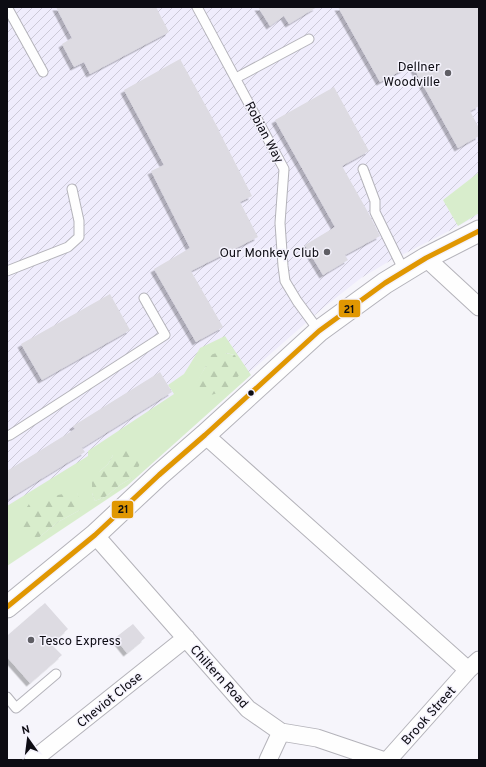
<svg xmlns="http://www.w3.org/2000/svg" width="486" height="767" viewBox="0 0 486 767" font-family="Overpass,sans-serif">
	<defs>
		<pattern id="industrial-furrows" width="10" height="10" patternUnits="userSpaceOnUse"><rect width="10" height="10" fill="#efecfc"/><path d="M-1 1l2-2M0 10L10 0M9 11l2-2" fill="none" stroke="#ccc9d7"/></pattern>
		<pattern id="forest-firs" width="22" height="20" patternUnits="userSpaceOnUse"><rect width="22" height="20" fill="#d8edcc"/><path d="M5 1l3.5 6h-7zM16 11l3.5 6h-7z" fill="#b8caae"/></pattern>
		<filter id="shadow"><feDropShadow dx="-3.5" dy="3.5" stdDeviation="0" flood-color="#0004"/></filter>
	</defs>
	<rect width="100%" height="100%" fill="#f6f5fb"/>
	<path fill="url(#industrial-furrows)" d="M7,7H479V215L443,234L388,262L361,278L323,308L253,369L133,480L7,565Z"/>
	<path fill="#d8edcc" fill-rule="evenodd" d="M478,173L479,174V213L458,226L443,200Z
		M225,336L251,375L127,486L7,566V506L88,456V451L174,394L168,385L184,374L200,348ZM216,353H226L235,355L195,386L206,366ZM113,455L132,478L120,485L105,497L95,501L92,493L100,471L108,464ZM77,493L80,510L58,522L37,539Z"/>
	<path fill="url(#forest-firs)" d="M216,353H225L235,355L240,367V374L232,384L222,392L207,396L200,393L194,386L206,366L208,356Z
		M130,448L139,456L140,464L132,478L120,485L105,497L95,501L92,493V478L108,464L113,455Z
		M68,493H77L81,501L80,510L58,522L37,539L27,540L20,530V517L29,504L48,497Z"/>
	<path fill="#dddbe2" filter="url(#shadow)" d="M56,7H156L169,32L90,74L84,62L74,67L62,44L72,38Z
		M258,7H317L289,24L284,16L270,26Z
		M338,7H479V106L470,111L479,128V136L458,148L412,65L380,82Z
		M180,59L219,130V131L252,196L240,202L258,237L191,271L223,327L196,342L154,269L190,248L151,171L164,165L124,90Z
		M334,87L369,151L342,166L369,214L380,236L345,255L348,260L323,275L305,245L335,227L275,120Z
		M110,294L130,330L42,380L21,344Z
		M160,372L172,392L82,448L85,452L7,500V471L75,429L73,426Z
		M45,603L68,629L51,644L62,655L30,683L7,657V636Z
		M133,624L145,638L127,653L115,638Z"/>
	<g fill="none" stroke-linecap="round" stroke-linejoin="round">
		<g stroke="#b4b3ba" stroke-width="11">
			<path id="service" d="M7,7L43,72
				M197,7L284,169L280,223L283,266L285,281L297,301L319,331
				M236,78L309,39
				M363,169L375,201V212L404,271
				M7,271L68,247L79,237V221L72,189
				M7,436L10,435L165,335L144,298
				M7,697L16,708L56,674"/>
		</g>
		<g stroke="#b4b3ba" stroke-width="19">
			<path id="minor" d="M426,258L479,307
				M205,435L468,670
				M95,535L168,618L248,709L281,732L317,738L382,760
				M33,760L186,638
				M268,760L281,732
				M388,760L468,670L479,660"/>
		</g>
		<g stroke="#b4b3ba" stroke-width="23">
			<path id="tertiary" d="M7,607L95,535L159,475L205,435L319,331L385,283L426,258L479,231"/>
		</g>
		<use href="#service" stroke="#fefefe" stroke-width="9"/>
		<use href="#minor" stroke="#fefefe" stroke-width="17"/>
		<use href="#tertiary" stroke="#fefefe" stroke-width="21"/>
		<g stroke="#f5f3fd" stroke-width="8">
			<path id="bus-1" d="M7,607L95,535L159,475L205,435L319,331L385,283L426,258L479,231"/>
		</g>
		<use href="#bus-1" stroke="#e09702" stroke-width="5"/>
	</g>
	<g fill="#5f5e64" stroke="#f5f3fd" stroke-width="1.5">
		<circle cx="448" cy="73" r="4"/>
		<circle cx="327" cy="252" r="4"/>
		<circle cx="31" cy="640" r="4"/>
	</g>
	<circle fill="#0d0c13" stroke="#f5f3fd" stroke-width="1.5" cx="251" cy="393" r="3.5"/>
	<g text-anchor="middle" stroke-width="3" stroke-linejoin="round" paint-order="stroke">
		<g font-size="13" fill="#0d0c13" stroke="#f5f3fd" text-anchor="end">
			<text x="440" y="71">Dellner<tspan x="440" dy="15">Woodville</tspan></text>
			<text x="319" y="257">Our Monkey Club</text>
			<text x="39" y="645" text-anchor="start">Tesco Express</text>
		</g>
		<g font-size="13" fill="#0d0c13" stroke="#f5f3fd">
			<text transform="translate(265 132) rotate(62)" y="5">Robian Way</text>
			<text transform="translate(220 676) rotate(48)" y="5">Chiltern Road</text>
			<text transform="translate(109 699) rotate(-39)" y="5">Cheviot Close</text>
			<text transform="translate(428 715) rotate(-48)" y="5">Brook Street</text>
		</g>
	</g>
	<g stroke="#f5f3fd" stroke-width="1.5">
		<rect x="338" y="299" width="23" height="19" rx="4" fill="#e09702"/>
		<rect x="111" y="500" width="23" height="19" rx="4" fill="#e09702"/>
	</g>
	<g font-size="11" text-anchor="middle" font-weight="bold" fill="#111">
		<text x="349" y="313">21</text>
		<text x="123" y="513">21</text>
	</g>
	<rect width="486" height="767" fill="none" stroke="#0d0c13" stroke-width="16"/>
	<g transform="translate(28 739) rotate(346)" stroke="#f5f3fd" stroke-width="3" paint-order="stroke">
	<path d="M0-3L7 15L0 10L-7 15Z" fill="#0d0c13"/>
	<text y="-6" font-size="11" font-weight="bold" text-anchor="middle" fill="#0d0c13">N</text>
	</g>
</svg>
